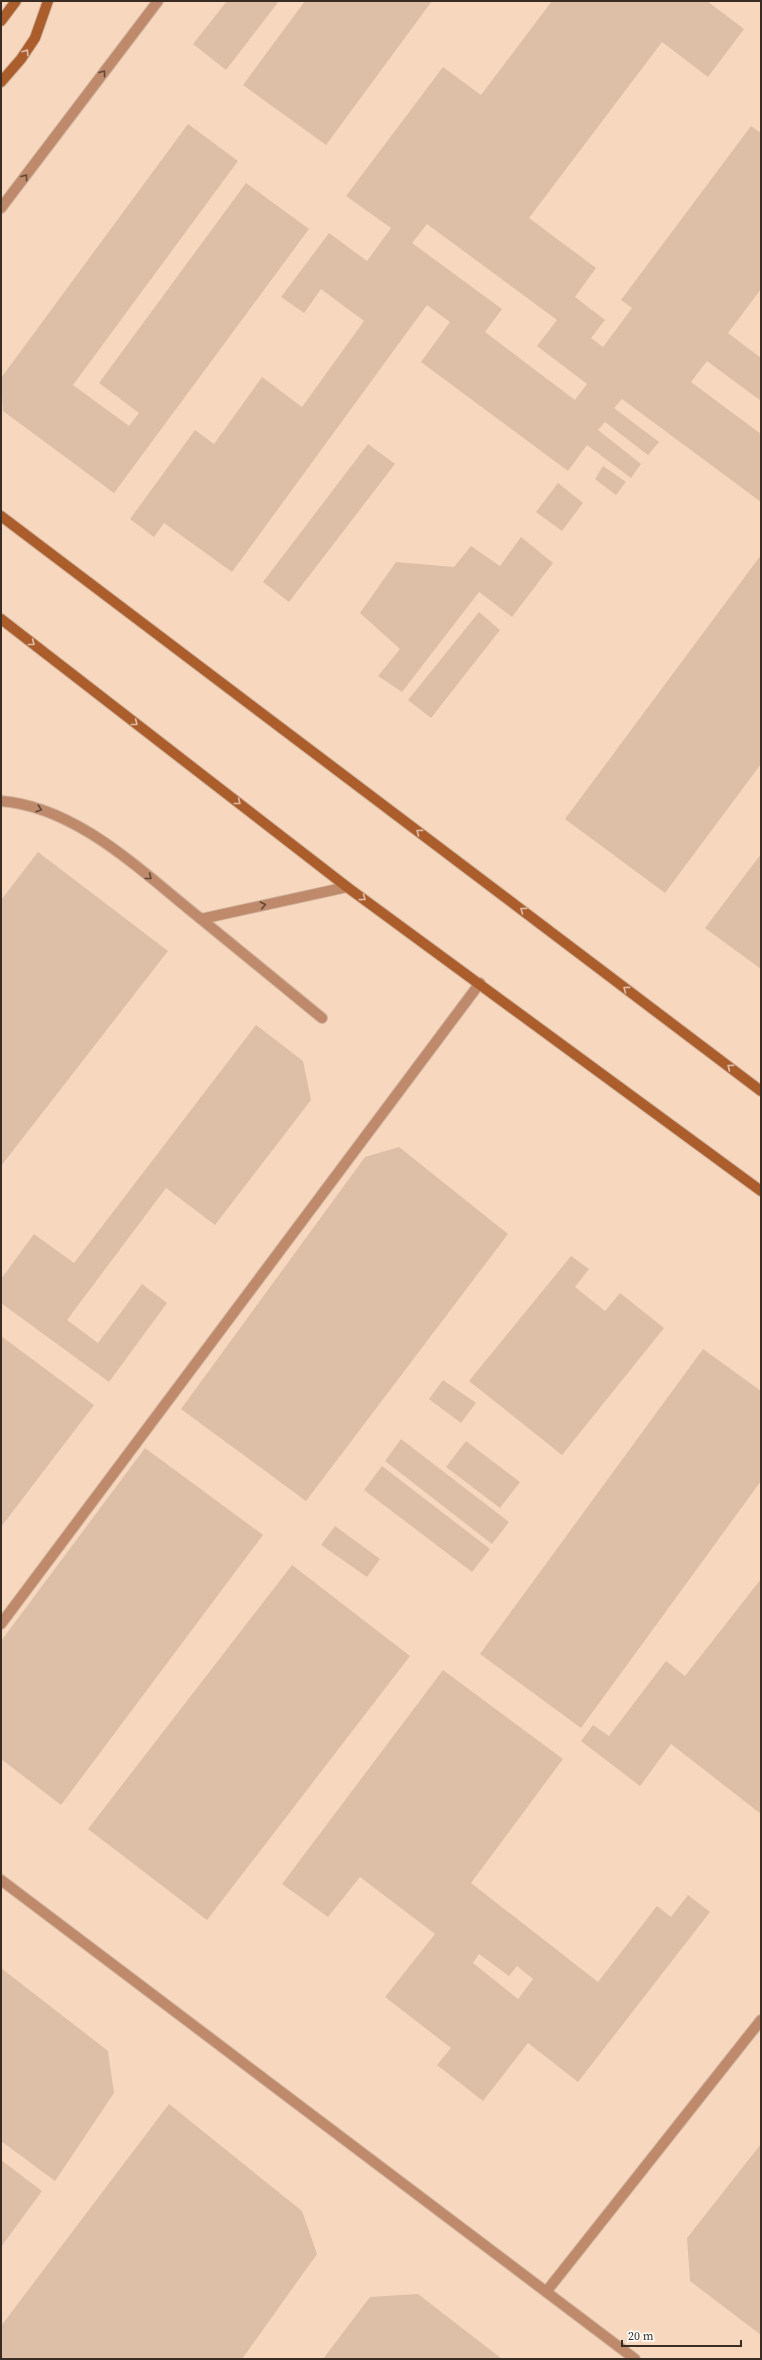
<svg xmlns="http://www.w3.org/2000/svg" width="762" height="2360" viewBox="0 0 762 2360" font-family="'Source Serif 4',serif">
	<rect width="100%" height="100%" fill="#f7d8bf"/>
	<path fill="#dcbfa6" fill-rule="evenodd" d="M227,1H279L226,70L193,44Z
		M305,1H432L326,145L243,85Z
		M552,1H707L744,29L708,77L662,42L529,218L596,268L575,297L605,320L591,338L603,347L632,308L621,300L751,126L761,133V289L728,333L761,358V401L707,361L691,382L761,434V502L622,399L614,408L659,442L648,455L605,422L598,430L641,464L631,478L587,445L568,471L421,362L450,322L427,305L232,572L164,523L154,537L130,519L195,430L214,444L262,377L302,407L364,321L321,289L304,313L281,297L329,233L367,261L391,228L346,196L443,67L481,95ZM427,224L557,320L537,346L587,384L575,400L485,332L502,309L412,243Z
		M188,124L238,161L73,385L129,426L139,413L99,383L246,183L309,229L114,493L3,411L1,378Z
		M368,444L395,464L289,602L263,582Z
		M603,466L626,482L616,495L595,479Z
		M558,483L583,503L562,531L536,512Z
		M521,537L553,563L512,617L479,592L402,692L378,676L400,649L360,613L396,562L454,567L471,546L500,566Z
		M761,555V764L665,893L565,819Z
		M479,612L500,630L431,718L408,700Z
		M38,852L168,951L1,1166V900Z
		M761,854V969L705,928Z
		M256,1025L303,1061L311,1100L215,1225L166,1188L67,1320L98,1343L142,1284L167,1303L109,1382L1,1303V1279L34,1234L74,1263Z
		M399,1147L508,1234L306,1501L181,1409L365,1157Z
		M571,1256L589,1269L575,1287L605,1311L620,1293L664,1328L562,1455L469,1381Z
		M1,1336L94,1405L1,1527Z
		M703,1349L761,1391V1481L581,1728L480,1654Z
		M443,1380L476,1403L461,1423L429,1399Z
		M401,1439L509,1522L492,1544L385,1461Z
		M466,1441L520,1482L500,1508L446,1467Z
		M145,1448L263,1535L61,1805L1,1759V1641Z
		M382,1466L490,1549L472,1572L364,1490Z
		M335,1526L380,1559L367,1577L321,1545Z
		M292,1565L410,1656L207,1920L88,1829Z
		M761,1579V1814L671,1744L640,1786L581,1741L593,1725L609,1736L666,1661L685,1676Z
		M443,1670L563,1759L471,1883L598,1982L657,1906L671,1917L688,1895L710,1912L578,2082L528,2043L483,2101L437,2065L451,2048L385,1997L435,1934L360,1877L328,1917L282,1884ZM479,1954L509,1976L517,1966L533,1979L518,1999L473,1963Z
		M1,1968L108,2051L114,2093L55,2181L1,2141Z
		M169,2104L302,2211L317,2254L242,2359H1V2326Z
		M761,2144V2335L690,2281L687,2238Z
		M1,2160L42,2191L1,2247Z
		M418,2294L502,2359H323L370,2297Z"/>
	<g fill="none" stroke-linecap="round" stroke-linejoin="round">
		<g stroke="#d1b6a0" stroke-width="12">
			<path id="service" d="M1,1624L480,983
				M1,1880L635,2359
				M546,2292L761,2020"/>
		</g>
		<g stroke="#d1b6a0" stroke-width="12">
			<path id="minor" d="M1,208L158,1
				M1,801C78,807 143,873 201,919L347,887
				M201,919L322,1018"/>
		</g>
		<g stroke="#d1b6a0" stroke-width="12">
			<path id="secondary" d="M1,21L16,1
				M1,82L21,59L35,38L48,1
				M1,516L761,1091
				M1,619L347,887L761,1191"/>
		</g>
		<use href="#service" stroke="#bf896b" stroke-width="10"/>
		<use href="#minor" stroke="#bf896b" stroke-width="10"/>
		<use href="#secondary" stroke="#ab5d2c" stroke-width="10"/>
	</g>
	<defs><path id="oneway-chevron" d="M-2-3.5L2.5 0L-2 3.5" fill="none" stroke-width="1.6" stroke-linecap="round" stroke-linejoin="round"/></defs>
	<g stroke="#ddbeab">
		<use href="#oneway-chevron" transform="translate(26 52) rotate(-57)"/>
		<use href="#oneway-chevron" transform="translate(32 643) rotate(38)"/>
		<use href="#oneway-chevron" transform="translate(135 723) rotate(38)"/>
		<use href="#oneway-chevron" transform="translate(238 802) rotate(38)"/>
		<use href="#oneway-chevron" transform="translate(419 832) rotate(-143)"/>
		<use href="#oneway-chevron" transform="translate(363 898) rotate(36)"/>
		<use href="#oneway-chevron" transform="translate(523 910) rotate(-143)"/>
		<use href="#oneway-chevron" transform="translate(626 989) rotate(-143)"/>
		<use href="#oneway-chevron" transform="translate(730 1067) rotate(-143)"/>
	</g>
	<g stroke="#614939">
		<use href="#oneway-chevron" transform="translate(103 73) rotate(-53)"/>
		<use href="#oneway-chevron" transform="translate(25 177) rotate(-53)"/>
		<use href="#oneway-chevron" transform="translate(39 809) rotate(18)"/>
		<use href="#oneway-chevron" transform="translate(149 877) rotate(38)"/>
		<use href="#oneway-chevron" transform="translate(263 905) rotate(-12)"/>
	</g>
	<rect width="762" height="2360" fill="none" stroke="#392d23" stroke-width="4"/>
	<path d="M622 2340v6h119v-6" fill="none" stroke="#392d23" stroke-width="2"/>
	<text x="628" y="2340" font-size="12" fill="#392d23" stroke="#ffffff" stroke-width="3" paint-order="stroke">20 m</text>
</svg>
